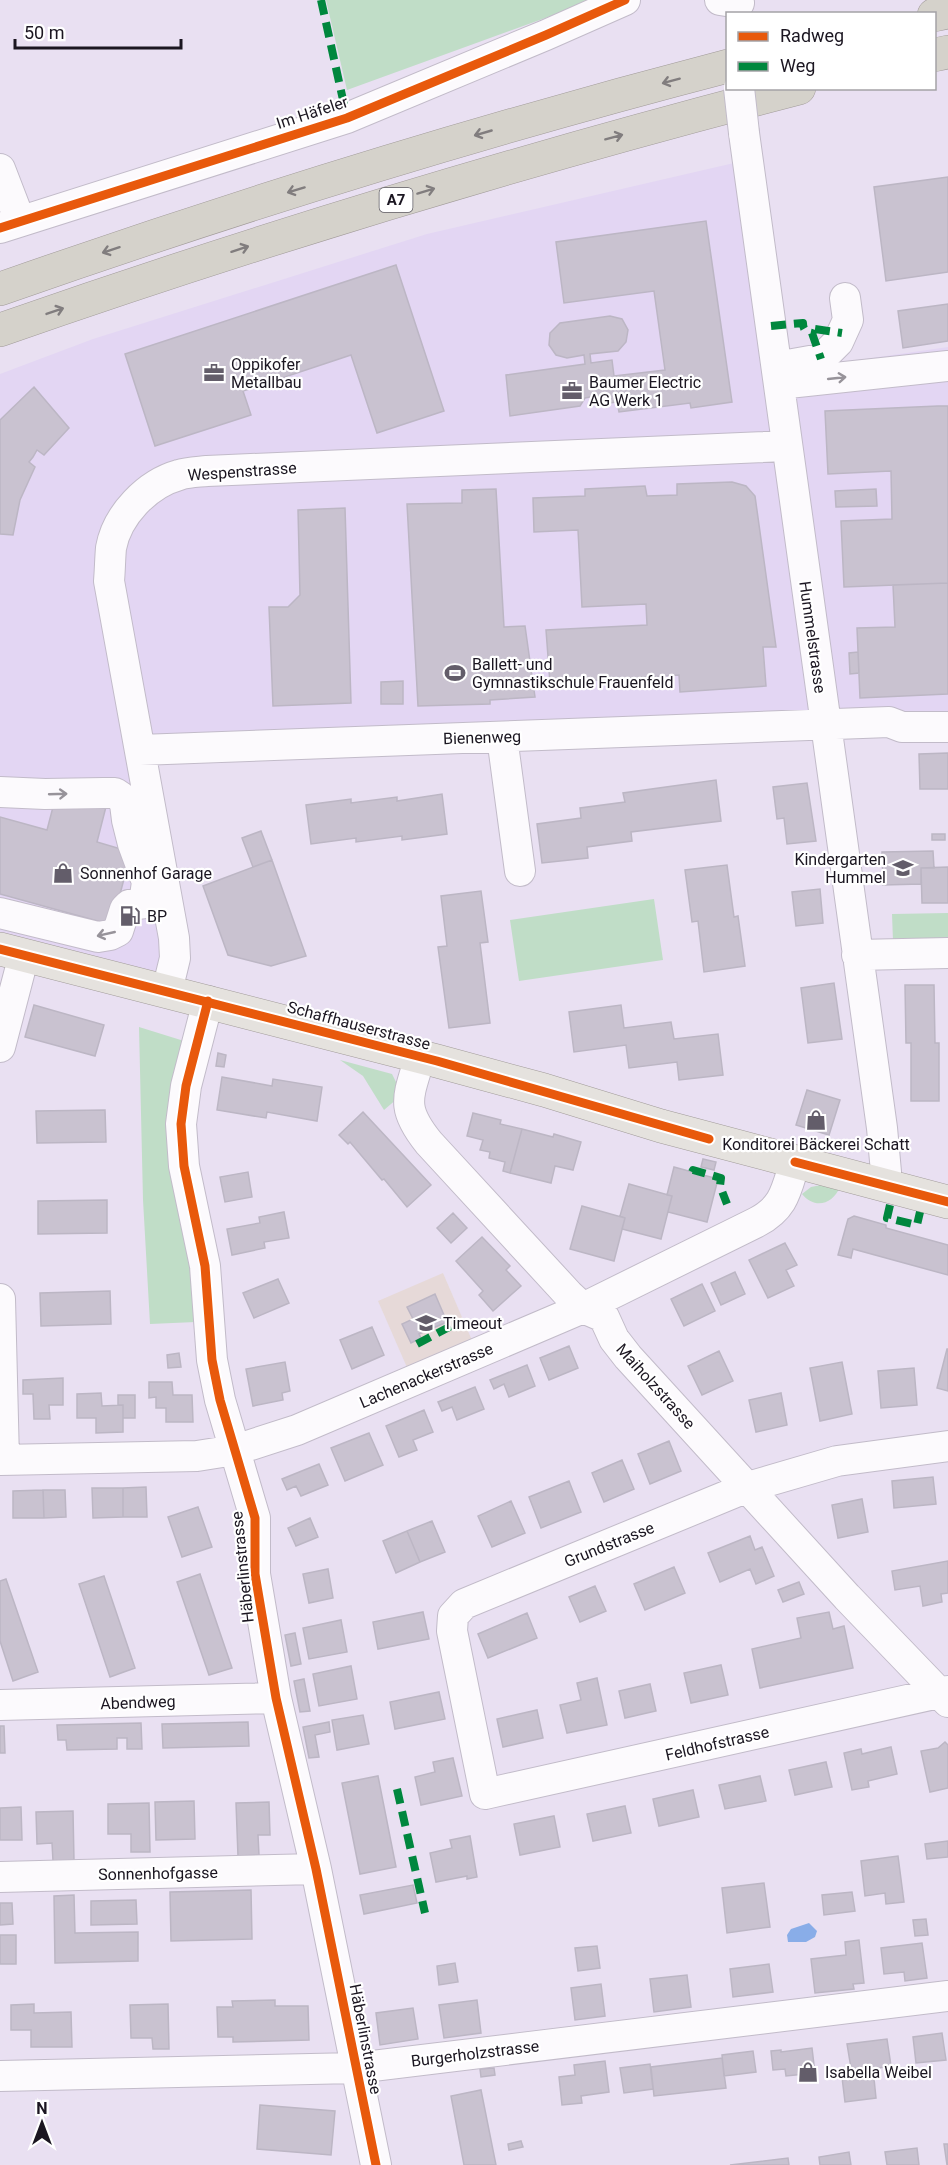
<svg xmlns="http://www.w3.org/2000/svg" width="948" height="2165" viewBox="0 0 948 2165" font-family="Roboto,sans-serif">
	<rect width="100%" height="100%" fill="#e9e0f2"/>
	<path fill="#e3d6f3" d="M747,160L779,384L837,363L948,347V727L140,750L167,991L0,949V374L93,339L427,234Z"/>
	<path fill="#e6d9d8" d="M443,1273L474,1345L409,1372L378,1301Z"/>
	<path fill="#c0ddc7" d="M326,0H595L347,90Z
		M654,899L663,960L519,981L510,920Z
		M948,913V940L893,941L892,914Z
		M139,1027L184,1041L192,1278L196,1322L150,1324L143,1200Z
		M340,1060L392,1074L396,1082L398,1098L384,1110L363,1076Z
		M826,1184L840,1187C833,1204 815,1210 802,1194L811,1187Z"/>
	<path fill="#89ade8" d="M809,1923L817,1931L815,1937L806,1942H788L787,1935L791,1929Z"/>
	<path fill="#c9c2d0" stroke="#bcb6c4" stroke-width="1.5" d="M948,177V272L886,281L874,187Z
		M706,221L732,402L691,408L690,403L619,412L617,402L602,404L595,396L585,398L580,406L510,416L506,375L585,364L584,355L567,358L556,355L549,345L550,333L560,323L610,316L622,319L628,330L626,342L618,351L590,354L591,363L612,360L614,376L665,370L654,291L564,303L556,242Z
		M396,265L444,411L377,433L351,355L243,391L251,415L155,446L125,354Z
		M948,304V341L903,348L898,311Z
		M34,387L69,428L44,455L37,450L33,457L29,462L35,467L20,500L13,535L0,534V420Z
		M938,406H948V583L844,587L841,521L892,519L891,471L828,474L825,411Z
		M732,482L746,486L755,496L776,647H763L766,686L680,692L679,675L550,683L546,630L647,625L646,604L582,607L578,530L534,532L533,498L585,496V489L645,486L647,496L677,495V484Z
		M496,489L504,627L525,626L535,697L490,700V704L418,706L407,504L462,503V490Z
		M876,489L877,506L836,507L835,491Z
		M345,508L351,703L273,706L269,607H288L300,595L298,510Z
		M948,583V694L860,698L857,628L895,627L893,585Z
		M858,652L859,673L850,674L849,653Z
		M403,681V704H381V682Z
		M948,753V789H920L919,754Z
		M716,780L721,821L631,832L632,841L587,847L588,858L542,863L537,824L581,818L580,808L625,802L623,793Z
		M112,783L97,842L131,852L112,925L0,894V817L47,830L59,784Z
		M807,783L816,841L787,844L784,818L777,819L773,787Z
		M442,794L447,834L402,840V836L356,842V838L311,844L306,805L351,799V803L397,797V801Z
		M261,831L272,860L253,867L242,838Z
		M932,834H945V840H932Z
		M933,851L934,868H921V884L883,885L882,852Z
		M272,860L306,956L271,966L228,955L203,886Z
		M727,865L734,917L738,916L745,966L704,972L698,921L692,922L685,870Z
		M948,867V903H922L921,868Z
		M820,889L823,923L796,926L792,892Z
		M481,891L488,942L480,943L490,1023L449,1028L438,947L447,946L441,896Z
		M834,983L842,1039L808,1043L801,988Z
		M905,985H934L935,1043H939V1101H911V1043H906Z
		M34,1005L104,1025L95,1056L25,1037Z
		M621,1005L624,1028L671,1022L674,1039L718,1034L723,1075L679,1080L677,1062L629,1068L626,1045L574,1052L569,1012Z
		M218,1053L226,1055L224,1067L216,1066Z
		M222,1077L272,1086L273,1079L322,1087L317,1121L267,1112L266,1118L217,1110Z
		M807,1090L840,1100L829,1135L796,1125Z
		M105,1110L106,1142L37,1143L36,1111Z
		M363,1112L431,1185L407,1207L384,1179L382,1180L350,1142L348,1144L339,1135Z
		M473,1113L501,1120L500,1124L522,1129L510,1173L503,1171L505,1162L489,1158L490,1152L480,1150L483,1140L467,1136Z
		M522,1129L553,1137L554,1134L581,1142L573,1170L555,1166L551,1183L510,1173Z
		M703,1159L716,1162L714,1170L701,1167Z
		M674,1167L718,1179L707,1222L668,1212L672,1196L667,1195Z
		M248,1172L252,1197L225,1202L220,1177Z
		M629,1184L672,1196L661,1239L622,1229L625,1218L620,1216Z
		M107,1200V1233L38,1234V1201Z
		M582,1206L625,1218L614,1261L570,1249Z
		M284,1212L289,1238L264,1242L265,1248L232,1255L227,1229L260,1223L259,1217Z
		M453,1213L467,1228L451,1243L437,1228Z
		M854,1216L886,1225V1228L948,1245V1275L853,1249L851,1258L838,1255L848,1219Z
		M482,1237L510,1266L506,1270L521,1286L493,1311L479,1295L483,1291L456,1261Z
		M785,1243L797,1265L786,1270L794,1286L768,1298L749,1260Z
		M735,1272L745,1294L721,1305L711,1283Z
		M278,1279L289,1303L254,1318L243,1293Z
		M702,1284L715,1311L684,1326L671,1299Z
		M110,1291L111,1324L41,1326L40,1293Z
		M435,1294L447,1322L419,1334L421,1338L411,1343L402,1324L413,1319L407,1307Z
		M372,1327L384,1355L352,1369L340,1340Z
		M569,1346L578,1368L549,1380L540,1358Z
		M947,1349H948V1391L937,1388Z
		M719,1351L733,1381L702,1395L688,1366Z
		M179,1353L181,1367L168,1368L167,1355Z
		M285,1362L290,1391L282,1393L283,1400L253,1406L246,1369Z
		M842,1362L852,1414L820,1421L810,1368Z
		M527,1365L535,1386L509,1397L504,1384L494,1389L490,1380Z
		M914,1368L917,1405L881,1408L878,1371Z
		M63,1378V1405H49L50,1419H34L33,1394H23V1380Z
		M149,1382H172L173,1395H192L193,1422H166V1408H156V1397L149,1398Z
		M475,1387L484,1409L457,1420L452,1407L442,1411L438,1402Z
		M101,1393L102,1406L123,1405V1432L96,1433V1418H77V1394Z
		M781,1393L787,1425L756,1432L749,1400Z
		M118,1395H135V1418H123V1405H118Z
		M424,1410L433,1432L413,1440L417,1450L399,1457L386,1426Z
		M369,1433L383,1465L345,1481L331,1448Z
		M669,1441L681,1471L650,1484L638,1454Z
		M622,1460L634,1489L604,1502L592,1473Z
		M319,1464L328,1485L301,1496L296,1486L287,1490L282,1479Z
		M933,1477L936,1504L894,1508L892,1481Z
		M569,1481L581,1512L541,1528L529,1497Z
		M146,1487L147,1517H123V1488Z
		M92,1488H123V1517L93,1518Z
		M43,1490H65L66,1517L44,1518Z
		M43,1490L44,1518H13V1491Z
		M862,1499L868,1532L838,1538L832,1505Z
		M511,1501L525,1533L492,1547L478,1516Z
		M198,1507L212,1547L182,1557L168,1517Z
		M310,1518L318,1537L296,1546L288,1528Z
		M432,1521L445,1552L420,1562L407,1531Z
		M407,1531L420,1562L396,1573L383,1541Z
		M750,1536L755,1550L762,1547L774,1576L756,1584L750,1569L720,1582L708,1553Z
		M948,1561V1593L941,1594L942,1602L923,1606L920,1586L895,1590L892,1571Z
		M674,1567L685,1593L645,1610L634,1584Z
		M328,1569L333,1598L309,1603L303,1574Z
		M200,1574L232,1668L209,1675L177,1582Z
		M104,1576L135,1668L110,1677L79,1584Z
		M6,1579L38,1672L13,1681L0,1641V1581Z
		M799,1582L804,1594L783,1602L778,1590Z
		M595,1586L606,1611L580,1622L569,1597Z
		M423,1612L429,1639L378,1649L373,1622Z
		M829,1612L833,1629L844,1626L853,1668L760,1688L752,1649L801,1638L797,1618Z
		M527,1613L537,1638L488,1658L478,1634Z
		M341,1620L347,1652L309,1659L303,1628Z
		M295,1633L301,1664L291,1666L285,1635Z
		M721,1665L728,1695L691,1703L684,1673Z
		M351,1666L357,1699L319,1706L313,1674Z
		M597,1678L607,1725L567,1733L560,1705L581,1700L577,1683Z
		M304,1679L310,1711L300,1712L294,1681Z
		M650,1684L656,1711L625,1718L619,1691Z
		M439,1692L445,1719L395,1729L390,1702Z
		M537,1710L543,1738L503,1747L497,1719Z
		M363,1715L369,1744L337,1750L332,1720Z
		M248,1722L249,1746L163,1748L162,1724Z
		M329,1722L330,1732L315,1735L319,1757L309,1758L303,1727Z
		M141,1723L142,1749H127V1738H117V1749L67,1750L66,1740H58L57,1725Z
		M0,1726H4L5,1753H0Z
		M945,1742L948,1745V1788L930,1792L921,1751L938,1748Z
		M891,1747L897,1774L868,1781L869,1787L852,1790L844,1753L861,1749L862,1754Z
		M453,1758L462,1796L421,1805L415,1777L435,1772L433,1762Z
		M826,1762L832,1787L795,1795L789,1770Z
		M378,1776L396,1867L360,1874L342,1783Z
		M760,1776L766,1801L725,1809L719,1785Z
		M693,1790L699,1817L659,1826L653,1799Z
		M194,1801L195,1839L156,1840L155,1802Z
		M269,1802L270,1835H258L259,1855L238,1856L236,1803Z
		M149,1803L150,1852H131V1834H108V1804Z
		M625,1806L631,1833L593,1841L587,1814Z
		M21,1807L22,1840H0V1808Z
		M73,1811L74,1861H53L52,1843L37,1844L36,1812Z
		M554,1816L560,1847L520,1855L514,1824Z
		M470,1836L477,1877L467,1879V1876L436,1882L430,1853L452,1848L450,1840Z
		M948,1841V1857L927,1859L925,1844Z
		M898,1856L904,1902L886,1904L885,1893L865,1896L861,1861Z
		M764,1883L770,1927L727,1933L722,1888Z
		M413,1885L417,1903L364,1914L360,1895Z
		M251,1890L252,1939L171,1941L170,1892Z
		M852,1892L855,1911L824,1915L822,1895Z
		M74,1895L75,1933L138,1932V1961L55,1963L54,1896Z
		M136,1900L137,1924L91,1925V1901Z
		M0,1903H12L13,1924L0,1925Z
		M926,1919L928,1935L915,1936L913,1920Z
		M0,1935H16V1964H0Z
		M859,1940L864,1983L853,1984L854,1989L815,1993L811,1959L846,1955L845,1942Z
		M922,1943L927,1978L905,1981L904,1972L884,1974L881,1948Z
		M597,1946L600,1968L578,1971L575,1948Z
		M455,1963L458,1982L439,1985L437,1966Z
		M769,1964L773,1992L733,1997L730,1969Z
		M687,1975L691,2007L654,2012L650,1979Z
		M601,1984L605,2016L575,2020L571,1988Z
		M275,2000V2006H308L309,2040L233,2042V2037H218L217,2007H233L232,2001Z
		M477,2000L481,2033L444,2038L439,2005Z
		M34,2004V2013L71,2012L72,2047H31V2030H11V2005Z
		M168,2004L169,2049H153L152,2038H131L130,2005Z
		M413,2008L418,2039L380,2045L376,2013Z
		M942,2033L946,2060L916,2063L913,2037Z
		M887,2039L891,2066L873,2069L851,2068L847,2044Z
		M812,2048L815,2073L786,2076L785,2069L773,2070L771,2051L781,2050V2052Z
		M753,2051L756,2072L724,2076L722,2055Z
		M722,2058L726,2088L654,2096L651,2067Z
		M605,2061L609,2092L581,2096L582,2103L562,2105L559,2077L575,2075L574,2065Z
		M650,2064L653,2089L624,2093L620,2068Z
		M494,2068L495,2075L481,2077L480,2069Z
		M851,2068L873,2069L876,2098L845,2102L841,2069Z
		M481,2090L496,2165H464L451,2096Z
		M260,2105L335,2111L331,2155L257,2149Z
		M521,2141L523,2147L509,2150L508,2144Z
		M944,2144H948V2165H947Z
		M917,2148L919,2165H887L885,2152Z
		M849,2152L851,2165H820L819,2157Z
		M788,2158L789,2165H730Z"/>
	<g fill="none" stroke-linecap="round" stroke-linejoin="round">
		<g stroke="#c2bbc9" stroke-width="32">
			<path id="minor" d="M720,0L739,3
				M744,133L882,1128L886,1172L883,1184
				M0,169L20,221
				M0,228L347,118L546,35L625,0
				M782,366L821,359L838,342L848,320L845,298
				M779,384L948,366
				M502,737L520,871
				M140,750L889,722L902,727H947
				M0,792L45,794L104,793H115L121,797L125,804L127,820L133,844L147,882L144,903
				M0,913L98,937L110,935L118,931L125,909L129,905L161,901
				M857,955L948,953
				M167,991L175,958L174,938L109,581C110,570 110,559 111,548C117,515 147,484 179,475C188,472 198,472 207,471L786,446
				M208,1001L186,1086L181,1124L184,1166L205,1266L212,1360L220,1400L255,1518V1574L276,1698L316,1869L376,2165
				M0,1047L24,955
				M420,1057C408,1098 400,1107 429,1143L569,1295L583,1308L604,1317L614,1339L628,1357L847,1597L948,1702
				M0,1299L4,1460
				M948,1446L837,1461L748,1487L464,1604L453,1616L452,1631L485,1794L948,1691
				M0,1460L197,1456L235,1450L297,1430L583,1308L757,1222C785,1207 786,1190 795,1162
				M0,1705L276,1698
				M0,1877L316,1869
				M0,2076L356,2068L948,1996"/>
		</g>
		<g stroke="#a19b99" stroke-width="34">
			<path id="major" d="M0,949L437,1061L544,1090L661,1126L948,1202"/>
		</g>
		<g stroke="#a19b99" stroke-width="34">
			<path id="highway" d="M934,15L948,12
				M934,55L948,52
				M0,289C239,205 482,130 728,66
				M0,330C263,238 529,158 799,88"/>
		</g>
		<use href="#minor" stroke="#fcfafd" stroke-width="30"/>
		<use href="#major" stroke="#e5e2de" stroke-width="33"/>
		<use href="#highway" stroke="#d5d2cb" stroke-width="33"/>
		<g stroke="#c2bbc9" stroke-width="32" stroke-linecap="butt">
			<path id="minor-bridge" d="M739,88L744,133"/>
		</g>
		<use href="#minor-bridge" stroke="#fcfafd" stroke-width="30"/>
		<path stroke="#00873e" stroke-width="8" stroke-dasharray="15 8" stroke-linecap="butt" d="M321,0L347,118
			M771,326L803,323C803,330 806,332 812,333L821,359
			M815,329L842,333
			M692,1172L693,1170L721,1178L720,1186L727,1204
			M890,1205L887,1218L917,1225L920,1212
			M417,1344L453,1325
			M397,1789L425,1913"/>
		<g stroke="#fff" stroke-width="13">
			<path id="cycleway" d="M0,228L347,118L546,35L625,0
				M0,949L437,1061L709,1139
				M208,1001L186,1086L181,1124L184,1166L205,1266L212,1360L220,1400L255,1518V1574L276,1698L316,1869L376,2165
				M795,1162L948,1202"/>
		</g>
		<use href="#cycleway" stroke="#e8590c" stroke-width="9"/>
	</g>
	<defs><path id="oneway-shaft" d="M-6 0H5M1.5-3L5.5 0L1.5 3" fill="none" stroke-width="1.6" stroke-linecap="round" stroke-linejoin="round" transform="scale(1.5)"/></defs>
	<g stroke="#817d7e">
		<use href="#oneway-shaft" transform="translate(671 81) rotate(165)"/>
		<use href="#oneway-shaft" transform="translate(483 133) rotate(164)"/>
		<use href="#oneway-shaft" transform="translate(614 137) rotate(-15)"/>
		<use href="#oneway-shaft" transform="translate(296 190) rotate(163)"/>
		<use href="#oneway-shaft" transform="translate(426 191) rotate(-17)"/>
		<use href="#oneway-shaft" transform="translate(240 249) rotate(-18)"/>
		<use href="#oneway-shaft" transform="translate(111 250) rotate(162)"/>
		<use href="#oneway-shaft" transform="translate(55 311) rotate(-19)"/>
	</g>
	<g stroke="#97939a">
		<use href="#oneway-shaft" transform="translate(837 378) rotate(-6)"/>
		<use href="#oneway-shaft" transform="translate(58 794) rotate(-2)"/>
		<use href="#oneway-shaft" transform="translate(106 934) rotate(167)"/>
	</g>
	<defs>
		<g id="office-bare" transform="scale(1.62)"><path d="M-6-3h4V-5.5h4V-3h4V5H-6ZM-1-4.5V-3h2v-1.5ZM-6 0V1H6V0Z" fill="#635d6a" stroke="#fff" stroke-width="2.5" paint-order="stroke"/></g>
		<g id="stadium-bare" transform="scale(1.62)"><path d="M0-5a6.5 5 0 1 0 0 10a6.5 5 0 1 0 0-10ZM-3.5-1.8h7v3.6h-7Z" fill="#635d6a" stroke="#fff" stroke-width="2.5" paint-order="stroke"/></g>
		<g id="school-bare" transform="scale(1.62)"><path d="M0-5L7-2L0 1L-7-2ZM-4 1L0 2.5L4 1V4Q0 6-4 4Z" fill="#635d6a" stroke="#fff" stroke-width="2.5" paint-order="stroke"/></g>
		<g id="shop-bare" transform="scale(1.62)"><path d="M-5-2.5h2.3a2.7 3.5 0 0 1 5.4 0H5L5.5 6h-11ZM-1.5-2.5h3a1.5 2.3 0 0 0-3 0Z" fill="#635d6a" stroke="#fff" stroke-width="2.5" paint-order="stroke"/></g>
		<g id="fuel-bare" transform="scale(1.62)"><path d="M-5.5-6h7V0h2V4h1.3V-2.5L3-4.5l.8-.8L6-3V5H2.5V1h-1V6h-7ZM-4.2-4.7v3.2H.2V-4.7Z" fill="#635d6a" stroke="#fff" stroke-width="2.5" paint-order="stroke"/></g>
	</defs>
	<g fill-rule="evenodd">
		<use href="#office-bare" x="214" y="373"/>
		<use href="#office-bare" x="572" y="391"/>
		<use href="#stadium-bare" x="455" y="673"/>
		<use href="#school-bare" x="903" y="868"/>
		<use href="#shop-bare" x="63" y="873"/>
		<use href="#fuel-bare" x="130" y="916"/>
		<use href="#shop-bare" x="816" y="1120"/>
		<use href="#school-bare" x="426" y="1323"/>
		<use href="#shop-bare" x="808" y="2072"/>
	</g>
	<g text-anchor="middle" stroke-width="4.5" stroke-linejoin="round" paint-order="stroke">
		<rect fill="#fff" stroke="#5f5c64" stroke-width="1.5" x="379.5" y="188" width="33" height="24" rx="4.5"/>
		<g font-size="15" font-weight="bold" fill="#1b1621">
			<text x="396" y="205">A7</text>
		</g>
		<g font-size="16" fill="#1b1621" stroke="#fff">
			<text transform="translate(312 112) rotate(-18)" y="6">Im Häfeler</text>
			<text transform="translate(242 471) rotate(-4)" y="6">Wespenstrasse</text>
			<text transform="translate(813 637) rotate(82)" y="6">Hummelstrasse</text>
			<text transform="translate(482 737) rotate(-2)" y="6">Bienenweg</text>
			<text transform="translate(359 1025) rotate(15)" y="6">Schaffhauserstrasse</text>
			<text transform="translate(426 1375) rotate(-23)" y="6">Lachenackerstrasse</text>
			<text transform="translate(656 1386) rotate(48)" y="6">Maiholzstrasse</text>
			<text transform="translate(609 1544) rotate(-22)" y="6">Grundstrasse</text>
			<text transform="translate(242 1567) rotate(-96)" y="6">Häberlinstrasse</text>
			<text transform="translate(138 1702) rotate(-2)" y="6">Abendweg</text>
			<text transform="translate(717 1743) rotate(-13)" y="6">Feldhofstrasse</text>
			<text transform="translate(158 1873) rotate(-1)" y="6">Sonnenhofgasse</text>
			<text transform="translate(366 2039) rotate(79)" y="6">Häberlinstrasse</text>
			<text transform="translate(475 2053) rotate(-7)" y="6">Burgerholzstrasse</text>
		</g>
		<g font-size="16" fill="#1b1621" stroke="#fff" text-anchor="start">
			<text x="231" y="370">Oppikofer<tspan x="231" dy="18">Metallbau</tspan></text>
			<text x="589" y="388">Baumer Electric<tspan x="589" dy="18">AG Werk 1</tspan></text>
			<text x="472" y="670">Ballett- und<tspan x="472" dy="18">Gymnastikschule Frauenfeld</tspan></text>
			<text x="886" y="865" text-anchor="end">Kindergarten<tspan x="886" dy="18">Hummel</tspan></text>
			<text x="80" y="879">Sonnenhof Garage</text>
			<text x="147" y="922">BP</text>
			<text x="816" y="1150" text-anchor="middle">Konditorei Bäckerei Schatt</text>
			<text x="443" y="1329">Timeout</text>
			<text x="825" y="2078">Isabella Weibel</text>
		</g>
	</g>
	<rect x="726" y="12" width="210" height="78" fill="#ffffff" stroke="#a4a2a6" stroke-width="1.5"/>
	<rect x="738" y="32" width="30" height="9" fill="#e8590c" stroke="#a4a2a6" stroke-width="1.5"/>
	<text x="780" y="42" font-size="18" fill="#1b1621">Radweg</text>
	<rect x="738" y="62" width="30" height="9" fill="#00873e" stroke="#a4a2a6" stroke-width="1.5"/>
	<text x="780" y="72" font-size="18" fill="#1b1621">Weg</text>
	<g transform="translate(42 2123)" stroke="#ffffff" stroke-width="4.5" paint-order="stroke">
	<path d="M0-4.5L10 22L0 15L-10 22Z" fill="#1b1621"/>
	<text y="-9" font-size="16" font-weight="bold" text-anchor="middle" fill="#1b1621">N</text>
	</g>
	<path d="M15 39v9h166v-9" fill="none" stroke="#1b1621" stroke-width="3"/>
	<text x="24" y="39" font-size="18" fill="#1b1621" stroke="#ffffff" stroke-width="4.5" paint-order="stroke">50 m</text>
</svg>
